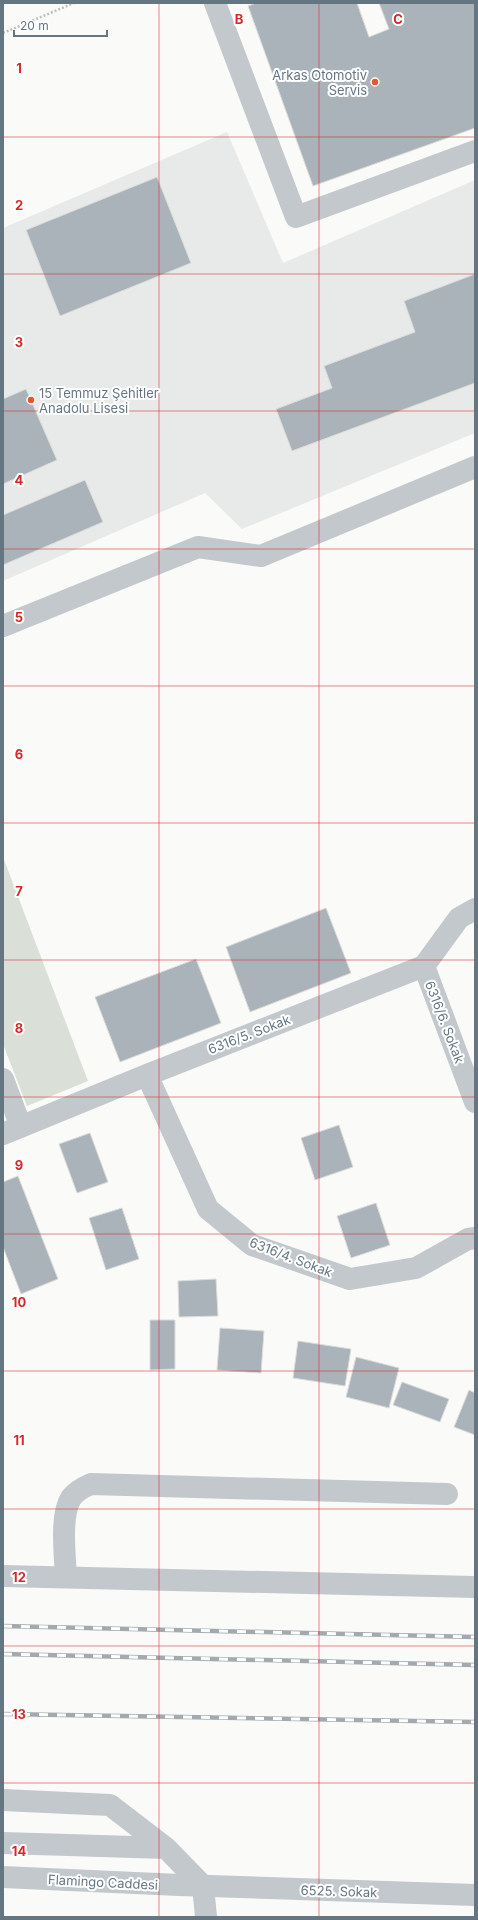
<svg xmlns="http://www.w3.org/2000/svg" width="478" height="1920" viewBox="0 0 478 1920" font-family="Inter,sans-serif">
	<rect width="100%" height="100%" fill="#fafaf8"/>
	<path fill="#e8e9e9" d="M227,132L283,263L475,180V433L242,529L205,493L3,581V228Z"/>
	<path fill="#dadfd7" d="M3,857L88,1081L27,1106L3,1044Z"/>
	<path fill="#aab3b9" stroke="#dcdcda" d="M256,3H357L369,37L389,29L379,3H475V128L313,186L248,6Z
		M157,177L191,263L60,316L26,230Z
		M475,274V383L292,451L276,409L332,388L324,366L415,332L404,301Z
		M26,389L57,460L3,484V399Z
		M85,480L103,522L3,565V515Z
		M326,908L351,973L250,1012L226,947Z
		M196,959L221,1023L120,1062L95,997Z
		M339,1125L353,1167L315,1180L301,1138Z
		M90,1133L108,1182L77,1193L59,1144Z
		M18,1176L58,1279L21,1294L3,1247V1182Z
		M376,1203L390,1245L351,1258L337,1216Z
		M122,1208L139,1259L106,1270L89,1218Z
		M216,1279L218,1316L179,1317L178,1281Z
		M150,1320H175V1369L150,1370Z
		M220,1328L264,1331L261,1373L217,1370Z
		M298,1341L351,1349L345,1386L293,1378Z
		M356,1357L399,1368L389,1408L346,1397Z
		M402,1382L449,1399L440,1422L393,1405Z
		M469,1390L475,1393V1435L454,1427Z"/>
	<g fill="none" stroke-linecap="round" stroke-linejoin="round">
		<path stroke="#bbbfc2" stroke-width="2.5" stroke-dasharray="2 2" stroke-linecap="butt" d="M3,33L74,3"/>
		<path stroke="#c3c8cc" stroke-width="22" d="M215,3L296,217L475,151
			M3,626L198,547L261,556L475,467
			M424,966L475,1102
			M147,1075L208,1209L252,1245L350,1279L416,1268L468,1239L475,1238
			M3,1079L21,1127
			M3,1134L147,1075L424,966L459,918L475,909
			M3,1576L475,1587
			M66,1577C65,1555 60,1516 71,1498C76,1491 84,1487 91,1484L447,1494
			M3,1800L110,1805L166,1848L203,1886L206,1917
			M3,1843L166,1848
			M3,1877L179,1885L475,1895"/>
		<g stroke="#a2aab0" stroke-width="4.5">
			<path id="rail" d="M3,1626L475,1637
				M3,1654L475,1665
				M3,1714L475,1722"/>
		</g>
		<use href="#rail" stroke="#fff" stroke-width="3" stroke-dasharray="9" stroke-linecap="butt"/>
	</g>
	<path fill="none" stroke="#d62828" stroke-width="1" stroke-opacity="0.55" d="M159,3V1917M319,3V1917M3,137H475M3,274H475M3,411H475M3,549H475M3,686H475M3,823H475M3,960H475M3,1097H475M3,1234H475M3,1371H475M3,1509H475M3,1646H475M3,1783H475"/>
	<g fill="#e4572e" stroke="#fff" stroke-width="1.5">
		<circle cx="375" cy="82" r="4"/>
		<circle cx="31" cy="400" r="4"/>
	</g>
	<g text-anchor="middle" stroke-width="4" stroke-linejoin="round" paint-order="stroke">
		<g font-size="13" fill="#657683" stroke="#fff" text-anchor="end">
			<text x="367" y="80">Arkas Otomotiv<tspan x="367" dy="15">Servis</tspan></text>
			<text x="39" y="398" text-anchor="start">15 Temmuz Şehitler<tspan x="39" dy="15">Anadolu Lisesi</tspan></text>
		</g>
		<g font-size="13" fill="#657683" stroke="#fff">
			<text transform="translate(445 1022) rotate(69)" y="5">6316/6. Sokak</text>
			<text transform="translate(249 1034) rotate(-21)" y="5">6316/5. Sokak</text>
			<text transform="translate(291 1257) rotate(21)" y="5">6316/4. Sokak</text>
			<text transform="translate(103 1882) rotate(3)" y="5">Flamingo Caddesi</text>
			<text transform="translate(339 1891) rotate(2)" y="5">6525. Sokak</text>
		</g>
	</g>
	<g font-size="13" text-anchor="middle" font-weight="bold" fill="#d62828" stroke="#fff" stroke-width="4" stroke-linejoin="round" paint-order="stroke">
		<text x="239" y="24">B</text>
		<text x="398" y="24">C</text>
		<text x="19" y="73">1</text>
		<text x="19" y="210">2</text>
		<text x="19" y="347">3</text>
		<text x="19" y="485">4</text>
		<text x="19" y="622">5</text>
		<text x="19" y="759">6</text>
		<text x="19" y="896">7</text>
		<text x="19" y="1033">8</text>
		<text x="19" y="1170">9</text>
		<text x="19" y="1307">10</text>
		<text x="19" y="1445">11</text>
		<text x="19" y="1582">12</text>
		<text x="19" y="1719">13</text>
		<text x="19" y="1856">14</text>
	</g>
	<rect width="478" height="1920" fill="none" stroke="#657683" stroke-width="8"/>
	<path d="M14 30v6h93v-6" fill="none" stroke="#657683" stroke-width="2"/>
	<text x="20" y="30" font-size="12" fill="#657683" stroke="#ffffff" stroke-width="3" paint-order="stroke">20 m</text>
</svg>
